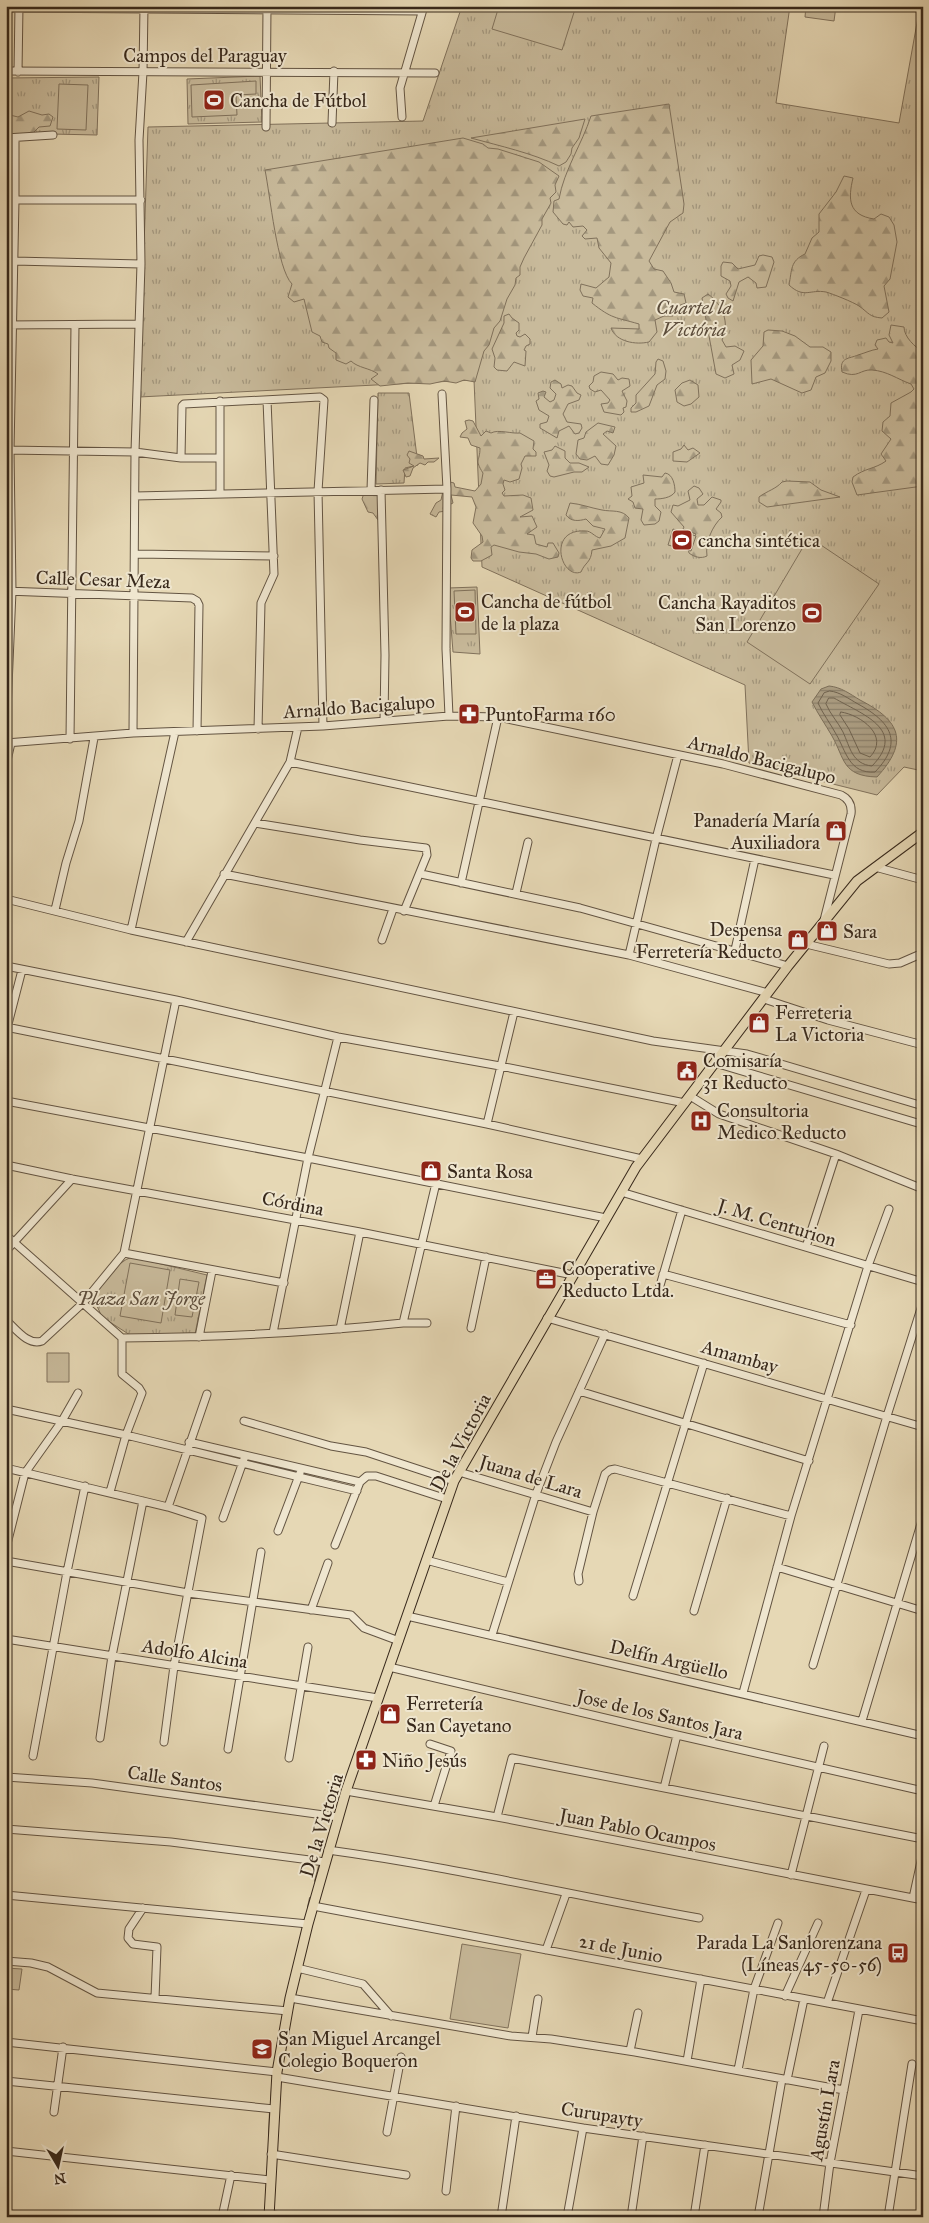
<svg xmlns="http://www.w3.org/2000/svg" width="929" height="2223" viewBox="0 0 929 2223" font-family="'IM FELL Great Primer',serif">
	<defs>
		<pattern id="grass-tufts" width="24" height="20" patternUnits="userSpaceOnUse" patternTransform="scale(1.25)"><rect width="24" height="20" fill="#c8ba9b"/><path d="M3 7l-1-3M5 7V3M7 7l1-3M15 17l-1-3M17 17v-4M19 17l1-3" fill="none" stroke="#a3977e"/></pattern>
		<pattern id="forest-firs" width="22" height="20" patternUnits="userSpaceOnUse" patternTransform="scale(1.25)"><rect width="22" height="20" fill="#c8ba9b"/><path d="M5 1l3.5 6h-7zM16 11l3.5 6h-7z" fill="#a3977e"/></pattern>
		<pattern id="water-rules" width="6" height="5" patternUnits="userSpaceOnUse" patternTransform="scale(1.25)"><rect width="6" height="5" fill="#aa9c81"/><path d="M0 2.5h6" fill="none" stroke="#8b7f69"/></pattern>
	</defs>
	<rect width="100%" height="100%" fill="#e6d8b5"/>
	<filter id="stains"><feTurbulence type="fractalNoise" baseFrequency=".004" numOctaves="4"/><feColorMatrix values="0 0 0 0 .2 0 0 0 0 .09 0 0 0 0 .02 0 0 0 .5 -.17"/></filter>
	<radialGradient id="worn" r=".72"><stop offset=".6" stop-color="#630" stop-opacity="0"/><stop offset="1" stop-color="#630" stop-opacity=".3"/></radialGradient>
	<path fill="url(#grass-tufts)" stroke="#80715b" d="M462,6H790L776,103L899,123L920,6H923V771L904,767L877,795L749,763L745,685L482,567L474,380L139,397L148,127L423,121Z
		M260,76L262,122L188,124L187,79Z
		M99,77L97,135L6,133V78Z
		M378,393H409L418,465L405,468L404,483L376,484Z
		M477,587L480,654L453,652L448,588Z
		M132,1257L207,1275L195,1334L130,1335L102,1317L92,1295C102,1283 116,1262 132,1257Z"/>
	<path fill="url(#forest-firs)" stroke="#80715b" d="M669,104L684,204L683,213L670,222L649,261L654,269L663,271L671,283L674,292L684,294L686,303L675,307L673,316H664L655,320L657,332L649,342C636,345 616,342 611,328L639,329V324C615,317 612,319 592,303L593,298L583,296L580,290L581,284L596,288L609,277L611,263L599,248L597,238L585,239L582,236L587,230L583,226L573,227L569,222L567,225L563,224L553,212L554,201L559,199C564,170 582,144 591,116Z
		M29,111L42,115L49,114L53,117L50,126L39,127L31,135L14,134L6,131V114L18,117Z
		M585,119L579,138L572,148L571,154L566,162L559,166C532,153 500,146 471,138Z
		M463,138L483,144L488,148L498,149L539,162L559,176L555,185L556,192L550,198L551,203L542,219V225L524,258L520,267V275L516,278L515,285L507,299L500,321L494,328L489,345L484,351L475,382L464,380L456,383L444,381L430,384L408,383L380,386L371,379L378,374C370,368 358,368 351,361L346,364L336,360V353L329,348L328,344L322,342L320,336L312,332L304,299L294,302L288,297L292,284C277,269 270,194 265,170Z
		M844,176L853,178C848,199 848,215 874,219L881,214L889,217L894,225L897,242L890,279L884,286L889,312L882,318C869,317 869,313 859,306C853,302 833,294 826,292C810,289 804,299 789,285C792,270 790,261 805,254L812,238L819,232V214L836,192Z
		M763,255L772,257L774,262L766,287L757,288L756,283L748,277L739,282L733,301L728,298L726,294L731,286L730,281L721,276V266L723,262L732,263L738,269L755,265L759,256Z
		M708,294C723,305 730,323 722,340L726,347L735,346L744,351L740,360L732,365L734,374L725,378L716,374L702,298Z
		M509,314L512,318L519,323V330L516,333L517,336L520,337L525,334L530,339V344L526,346L524,350L526,351L525,366L514,362L507,371L497,370L494,367L495,358L492,349L504,323V316Z
		M891,325L904,327C904,337 915,347 923,352V486L857,495L852,482L853,477C865,468 875,469 886,461L881,454L891,439L882,431L883,422L890,416L891,403L911,392L914,389L911,384C897,379 887,371 872,370C860,369 858,379 842,372C839,357 849,359 858,355C865,353 871,350 878,349L875,345L877,340L886,338L889,342L893,343L889,335Z
		M768,330L782,331L795,336L810,347H823L831,352V361L825,373L816,377L811,390L802,393L771,379L752,384L751,360L763,346L764,332Z
		M658,359L663,361L666,371L665,379L657,385L649,406L636,412H631V408L636,403V395L655,374L656,362Z
		M601,372L613,374L618,380L622,378L629,379L630,386L622,391L627,401L626,407L623,408L624,412L621,415L604,412L601,404L608,403L610,400L601,390L595,392L590,389L589,386L593,382L594,376Z
		M555,380L561,384L562,388L568,385L572,386L577,393L581,395L579,400L568,404L563,414L567,422L581,424L582,428L579,433L575,434L569,426L559,431L557,438L540,428V424L547,422L549,416L539,410L536,401L539,399L538,393L543,391L546,392L544,397L550,402L554,400L556,394L550,388L551,382Z
		M690,380L698,385L699,397L691,404L684,406L677,402L675,390L682,383Z
		M469,420L473,421L481,436L486,431L491,433C498,429 512,434 520,433L534,441L533,449L536,452V456H525L521,464L522,468L519,479L510,482L504,480L503,484L505,490L502,493L504,496L523,495L531,498L533,510L520,517L532,516L537,527L527,534L534,535L536,544L547,547L548,543H553L559,553L558,557L549,559L536,554L519,552L494,545L491,547L492,555L481,561H473L471,558L472,550L483,542L482,536L473,523L476,507L472,497L451,495L453,503L449,505L446,511L439,512L436,517L430,514L436,503L441,500L443,491L450,482L454,483L455,487L475,491L481,484L483,473C474,459 480,462 480,448L471,445L468,438L460,437L462,433L467,429L465,421Z
		M598,423L615,427L613,433L607,431L603,434L616,446L614,455L608,465L601,464L595,456L587,460L580,459L576,454L578,440L584,438L586,432Z
		M684,445L688,450L693,448L700,453L687,462L673,461V452L681,449Z
		M555,446L565,451V458L570,463H579L589,467L582,472H574L554,477L550,476L547,471L549,465L544,452L552,450Z
		M409,451L423,456L424,459L439,458L434,462H428L425,465L420,463L413,468L410,476L406,477L403,470L414,466L409,463L410,459L407,455Z
		M665,473C673,474 675,485 675,492C671,498 661,499 655,499V506L661,512L659,521L655,524L644,525L641,520L643,509L635,508L633,502L628,499L632,496L631,487L644,483L643,475L662,477Z
		M787,481L810,482L821,490L840,497L767,507L759,502V497C767,491 776,489 782,482Z
		M694,486L699,488L703,494L697,499L698,505H704L712,497L721,500V502L716,509L721,513L722,517C712,526 705,543 707,556C701,559 694,557 689,553L688,548L696,534L683,529L684,527L671,512L673,505L678,506L690,500L688,491Z
		M374,492L378,495V520L373,513L368,512L362,499L364,493Z
		M570,503C581,504 591,508 602,510C612,512 622,509 629,518L625,538L611,546L592,550C591,563 585,562 581,572C561,580 546,528 586,531C591,531 595,537 600,538L605,529L593,526L586,519C579,521 571,522 566,515Z"/>
	<path fill="#c8ba9b" stroke="#80715b" d="M499,6H576L562,50L492,29Z
		M806,6H836L834,21L805,17Z
		M256,81V94L236,95L237,115L192,117L191,85Z
		M59,84L88,85L86,130L57,129Z
		M673,529L696,536L691,551L668,545Z
		M809,537L879,584L810,684L747,642Z
		M475,590L476,634H456L454,591Z
		M130,1263L170,1270L161,1323L120,1316Z
		M180,1279L199,1282L192,1317L175,1315Z
		M47,1353H69V1382H47Z
		M462,1944L521,1954L508,2028L450,2019Z
		M6,1968L22,1969L19,1990L6,1989Z"/>
	<path fill="url(#water-rules)" stroke="#7c6e58" d="M829,686C841,687 850,694 860,700C901,721 909,742 877,777C842,776 845,759 832,736C825,724 818,714 812,702L821,689Z"/>
	<g fill="none" stroke-linecap="round" stroke-linejoin="round">
		<path stroke="#70624e" stroke-width="1" d="M830,691C840,692 849,699 858,704C891,722 904,742 875,772C849,774 846,751 836,734C830,723 823,714 818,703L824,693Z
			M829,698H834C861,714 908,729 872,766C852,764 850,747 843,732C838,722 830,714 826,704Z
			M841,712C861,715 890,736 870,757L860,753L849,729L840,715Z"/>
		<path stroke="#7c6e58" stroke-width="2" d="M315,1881L319,1866
			M308,1907L310,1898
			M271,2103L272,2087
			M269,2136L270,2111"/>
		<g stroke="#635442" stroke-width="9">
			<path id="minor" d="M6,8L422,11
				M6,71L435,73
				M18,72L19,6
				M402,117L400,88L424,6
				M332,123L334,71
				M266,127L267,7
				M6,138L53,135
				M6,200H141
				M14,261L141,264
				M6,325L139,324
				M442,394L447,489L446,649L449,716
				M7,450L135,452L181,458H219
				M181,458L182,406L184,404L320,397L324,400L318,491L323,726
				M371,490L374,400
				M381,490L385,655L384,720
				M220,493V401
				M135,496L447,489
				M136,554L274,556
				M6,591L192,598L197,601L199,605L197,731
				M258,729L261,603L274,574L267,400
				M133,733L135,452L141,264L139,140L143,72L144,6
				M6,734L12,591L10,450L15,200V138
				M70,739L75,325
				M6,743L133,733L323,726L449,716L498,717L723,764L841,795C849,799 852,806 851,814L824,920
				M290,762L834,875
				M6,765L11,743
				M255,823L360,840L426,848L427,855L404,911
				M875,867L923,880
				M224,874L629,955L768,993
				M421,874L580,908L788,966
				M461,883L498,717
				M516,893L528,842
				M6,899L131,930L653,1041L747,1054L923,1106
				M55,910L66,863L79,821L94,738
				M131,930L175,732
				M382,940L393,909
				M186,942L290,762L298,727
				M806,944L889,964L900,963L923,953
				M735,950L755,859
				M629,955L656,839L678,755
				M6,966L176,1000L338,1037L500,1066L685,1103
				M764,999L828,1020L923,1045
				M6,1027L487,1124L642,1159
				M6,1032L22,970
				M715,1063L921,1124
				M690,1096L719,1114L836,1154L923,1189
				M6,1101L308,1158L606,1218
				M487,1124L514,1012
				M6,1165L72,1179L360,1232L573,1275
				M621,1192L923,1282
				M6,1235L122,1338V1374L139,1388L142,1393L126,1435L110,1492
				M806,1247L836,1154
				M6,1251L72,1179
				M124,1253L284,1283
				M663,1274L851,1325
				M659,1289L682,1210
				M547,1318L923,1427
				M6,1320C16,1329 28,1346 42,1341L83,1303L124,1253L176,1000
				M427,1323H403L436,1183
				M471,1328L486,1257
				M340,1329L360,1232
				M273,1333L308,1158L338,1037
				M199,1337L212,1271
				M122,1338C216,1337 309,1333 403,1323
				M579,1391L809,1461
				M6,1409L126,1435L357,1491
				M244,1421L331,1446L366,1452L454,1481
				M189,1442L360,1482
				M6,1468L168,1507L202,1518L174,1666L164,1742
				M459,1472L593,1512
				M168,1507L207,1394
				M223,1518L244,1459
				M278,1531L300,1473
				M335,1545L360,1482L367,1476H376L447,1499
				M6,1548L25,1473L62,1421L78,1393
				M426,1560L508,1582
				M6,1561L188,1593L351,1615L364,1628L399,1641
				M777,1567L923,1611
				M579,1581L578,1574L593,1512L605,1474L610,1470L615,1469L791,1516
				M633,1596L704,1363
				M311,1610L328,1563
				M694,1611L727,1498
				M407,1616L923,1736
				M492,1635L536,1494L556,1442L605,1334
				M6,1639L378,1698
				M813,1665L887,1416L923,1302
				M389,1667L677,1735L923,1791
				M743,1693L791,1516L868,1266L889,1209
				M862,1721L923,1517
				M100,1738L112,1656L143,1501
				M430,1744L451,1751L434,1806
				M228,1749L261,1552
				M33,1756L67,1572L85,1486
				M289,1758L308,1647
				M6,1777L92,1783L338,1817
				M664,1788L677,1735
				M346,1791L497,1817L923,1900
				M497,1817L512,1758L923,1839
				M6,1829L171,1842L325,1862
				M328,1850C453,1867 575,1896 699,1918
				M791,1875L824,1746
				M6,1895L308,1924
				M913,1898L923,1852
				M313,1906L923,2021
				M143,1908L129,1929L128,1938L133,1944L157,1947L155,1998
				M546,1950L566,1894
				M6,1961L31,1963L48,1967L97,1993L288,2011
				M297,1968L363,1984L391,2016
				M785,1996L818,1923
				M290,1998L511,2036L551,2039L635,2052L844,2090
				M827,2003L866,1890
				M532,2037L538,1999
				M6,2042L277,2072
				M630,2051L638,2013
				M687,2061L701,1979
				M738,2070L754,1989L778,1923
				M277,2077L583,2128L923,2176
				M787,2080L804,1999
				M6,2081L274,2109
				M54,2112L63,2047
				M387,2132L401,2057
				M6,2151L270,2180
				M271,2154L406,2175
				M446,2191L456,2106
				M269,2214L285,2217
				M222,2217L231,2175
				M501,2217L516,2116
				M567,2217L583,2128
				M631,2217L643,2136
				M694,2217L705,2145
				M758,2217L782,2079
				M823,2217L830,2163L859,2010
				M888,2217L912,2064"/>
		</g>
		<g stroke="#37281b" stroke-width="11">
			<path id="major" d="M269,2217L277,2072L290,1998L308,1924L346,1791L454,1481L636,1167L788,966L857,881L923,832"/>
		</g>
		<use href="#minor" stroke="#efe6cf" stroke-width="7"/>
		<use href="#major" stroke="#e6d8b5" stroke-width="9"/>
	</g>
	<defs>
		<g id="stadium-square" transform="scale(1.125)"><rect x="-9" y="-9" width="18" height="18" rx="4" fill="#8f2418" stroke="#efe6cf"/><path d="M0-5a6.5 5 0 1 0 0 10a6.5 5 0 1 0 0-10ZM-3.5-1.8h7v3.6h-7Z" fill="#fff"/></g>
		<g id="pharmacy-square" transform="scale(1.125)"><rect x="-9" y="-9" width="18" height="18" rx="4" fill="#8f2418" stroke="#efe6cf"/><path d="M-2-6h4v4h4v4h-4v4h-4v-4h-4v-4h4Z" fill="#fff"/></g>
		<g id="shop-square" transform="scale(1.125)"><rect x="-9" y="-9" width="18" height="18" rx="4" fill="#8f2418" stroke="#efe6cf"/><path d="M-5-2.5h2.3a2.7 3.5 0 0 1 5.4 0H5L5.5 6h-11ZM-1.5-2.5h3a1.5 2.3 0 0 0-3 0Z" fill="#fff"/></g>
		<g id="civic-square" transform="scale(1.125)"><rect x="-9" y="-9" width="18" height="18" rx="4" fill="#8f2418" stroke="#efe6cf"/><path d="M-.6-6.5H3V-4.5H.6V-3L4-1V1h2V6H-6V1h2V-1L-.6-3ZM-1.2 2.5V6h2.4V2.5Z" fill="#fff"/></g>
		<g id="hospital-square" transform="scale(1.125)"><rect x="-9" y="-9" width="18" height="18" rx="4" fill="#8f2418" stroke="#efe6cf"/><path d="M-5-5h3v3.5h4V-5h3V5h-3V1.5h-4V5h-3Z" fill="#fff"/></g>
		<g id="office-square" transform="scale(1.125)"><rect x="-9" y="-9" width="18" height="18" rx="4" fill="#8f2418" stroke="#efe6cf"/><path d="M-6-3h4V-5.5h4V-3h4V5H-6ZM-1-4.5V-3h2v-1.5ZM-6 0V1H6V0Z" fill="#fff"/></g>
		<g id="bus-square" transform="scale(1.125)"><rect x="-9" y="-9" width="18" height="18" rx="4" fill="#8f2418" stroke="#efe6cf"/><path d="M-5-6H5V4H4V6H2V4H-2V6H-4V4H-5ZM-3.5-4V0h7V-4ZM-3.5 1.2v1.5H-2V1.2ZM2 1.2v1.5H3.5V1.2Z" fill="#fff"/></g>
		<g id="university-square" transform="scale(1.125)"><rect x="-9" y="-9" width="18" height="18" rx="4" fill="#8f2418" stroke="#efe6cf"/><path d="M0-5L7-2L0 1L-7-2ZM-4 1L0 2.5L4 1V4Q0 6-4 4Z" fill="#fff"/></g>
	</defs>
	<g fill-rule="evenodd">
		<use href="#stadium-square" x="214" y="100"/>
		<use href="#stadium-square" x="682" y="540"/>
		<use href="#stadium-square" x="465" y="612"/>
		<use href="#stadium-square" x="812" y="613"/>
		<use href="#pharmacy-square" x="469" y="714"/>
		<use href="#shop-square" x="836" y="831"/>
		<use href="#shop-square" x="827" y="931"/>
		<use href="#shop-square" x="798" y="940"/>
		<use href="#shop-square" x="759" y="1023"/>
		<use href="#civic-square" x="687" y="1071"/>
		<use href="#hospital-square" x="701" y="1121"/>
		<use href="#shop-square" x="431" y="1171"/>
		<use href="#office-square" x="546" y="1279"/>
		<use href="#shop-square" x="390" y="1714"/>
		<use href="#pharmacy-square" x="366" y="1760"/>
		<use href="#bus-square" x="898" y="1953"/>
		<use href="#university-square" x="262" y="2049"/>
	</g>
	<g text-anchor="middle" stroke-width="4" stroke-linejoin="round" paint-order="stroke">
		<g font-size="19" fill="#37281b" stroke="#efe6cf">
			<text x="205" y="62">Campos del Paraguay</text>
			<text transform="translate(103 579) rotate(2)" y="7">Calle Cesar Meza</text>
			<text transform="translate(359 706) rotate(-4)" y="7">Arnaldo Bacigalupo</text>
			<text transform="translate(762 759) rotate(14)" y="7">Arnaldo Bacigalupo</text>
			<text transform="translate(293 1203) rotate(11)" y="7">Córdina</text>
			<text transform="translate(777 1222) rotate(17)" y="7">J. M. Centurion</text>
			<text transform="translate(740 1356) rotate(16)" y="7">Amambay</text>
			<text transform="translate(460 1442) rotate(-62)" y="7">De la Victoria</text>
			<text transform="translate(531 1476) rotate(17)" y="7">Juana de Lara</text>
			<text transform="translate(195 1653) rotate(9)" y="7">Adolfo Alcina</text>
			<text transform="translate(669 1659) rotate(13)" y="7">Delfín Argüello</text>
			<text transform="translate(660 1714) rotate(13)" y="7">Jose de los Santos Jara</text>
			<text transform="translate(175 1778) rotate(8)" y="7">Calle Santos</text>
			<text transform="translate(321 1825) rotate(-73)" y="7">De la Victoria</text>
			<text transform="translate(638 1829) rotate(11)" y="7">Juan Pablo Ocampos</text>
			<text transform="translate(621 1948) rotate(11)" y="7">21 de Junio</text>
			<text transform="translate(824 2110) rotate(-80)" y="7">Agustín Lara</text>
			<text transform="translate(602 2114) rotate(9)" y="7">Curupayty</text>
		</g>
		<g font-size="19" fill="#37281b" stroke="#efe6cf" text-anchor="start">
			<text x="230" y="107">Cancha de Fútbol</text>
			<text x="698" y="547">cancha sintética</text>
			<text x="481" y="608">Cancha de fútbol<tspan x="481" dy="22">de la plaza</tspan></text>
			<text x="796" y="609" text-anchor="end">Cancha Rayaditos<tspan x="796" dy="22">San Lorenzo</tspan></text>
			<text x="485" y="721">PuntoFarma 160</text>
			<text x="820" y="827" text-anchor="end">Panadería María<tspan x="820" dy="22">Auxiliadora</tspan></text>
			<text x="782" y="936" text-anchor="end">Despensa<tspan x="782" dy="22">Ferretería Reducto</tspan></text>
			<text x="843" y="938">Sara</text>
			<text x="775" y="1019">Ferreteria<tspan x="775" dy="22">La Victoria</tspan></text>
			<text x="703" y="1067">Comisaría<tspan x="703" dy="22">31 Reducto</tspan></text>
			<text x="717" y="1117">Consultoria<tspan x="717" dy="22">Medico Reducto</tspan></text>
			<text x="447" y="1178">Santa Rosa</text>
			<text x="562" y="1275">Cooperative<tspan x="562" dy="22">Reducto Ltda.</tspan></text>
			<text x="406" y="1710">Ferretería<tspan x="406" dy="22">San Cayetano</tspan></text>
			<text x="382" y="1767">Niño Jesús</text>
			<text x="882" y="1949" text-anchor="end">Parada La Sanlorenzana<tspan x="882" dy="22">(Líneas 45-50-56)</tspan></text>
			<text x="278" y="2045">San Miguel Arcangel<tspan x="278" dy="22">Colegio Boqueron</tspan></text>
		</g>
		<g font-size="19" font-style="italic" fill="#5b4c3b" stroke="#efe6cf">
			<text x="694" y="314">Cuartel la<tspan x="694" dy="22">Victória</tspan></text>
			<text x="141" y="1305">Plaza San Jorge</text>
		</g>
	</g>
	<rect width="929" height="2223" fill="none" stroke="#e6d8b5" stroke-width="25"/>
	<rect x="8" y="8" width="914" height="2208" fill="none" stroke="#37281b" stroke-width="2.5"/>
	<rect x="12" y="12" width="904" height="2198" fill="none" stroke="#37281b"/>
	<g transform="translate(58 2166) rotate(171)" stroke="#efe6cf" stroke-width="4" paint-order="stroke">
	<path d="M0-4L9 19L0 12L-9 19Z" fill="#37281b"/>
	<text y="-8" font-size="14" font-weight="bold" text-anchor="middle" fill="#37281b">N</text>
	</g>
	<rect width="100%" height="100%" filter="url(#stains)"/>
	<rect width="100%" height="100%" fill="url(#worn)"/>
</svg>
